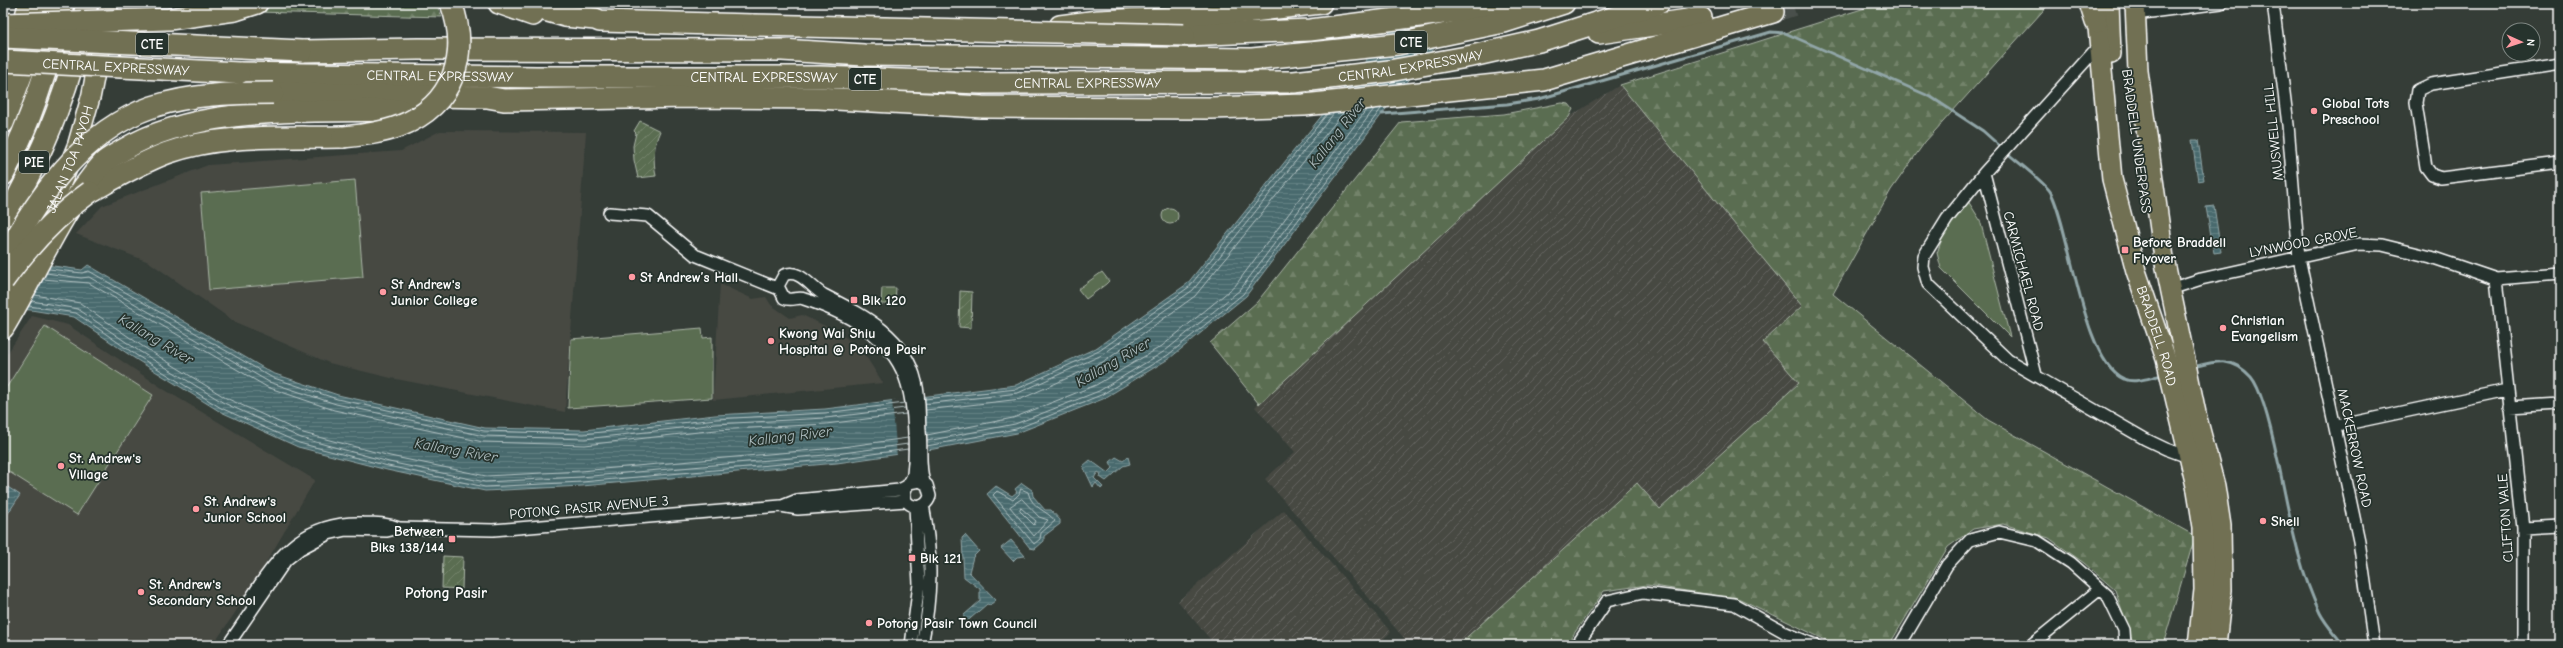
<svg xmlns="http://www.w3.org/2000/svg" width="2563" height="648" viewBox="0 0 2563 648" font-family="'Comic Neue',sans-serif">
	<defs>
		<pattern id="industrial-furrows" width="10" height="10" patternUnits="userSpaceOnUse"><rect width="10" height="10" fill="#474943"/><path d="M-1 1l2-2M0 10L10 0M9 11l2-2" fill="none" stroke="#63645f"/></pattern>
		<pattern id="forest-firs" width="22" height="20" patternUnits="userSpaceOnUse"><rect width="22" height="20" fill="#5a6d51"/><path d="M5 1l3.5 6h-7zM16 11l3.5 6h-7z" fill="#73836b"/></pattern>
		<pattern id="garden-furrows" width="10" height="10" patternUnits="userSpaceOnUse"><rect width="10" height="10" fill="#5a6d51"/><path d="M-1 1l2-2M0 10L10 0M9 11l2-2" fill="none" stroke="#73836b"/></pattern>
		<pattern id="water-rules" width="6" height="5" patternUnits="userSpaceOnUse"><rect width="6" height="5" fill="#486b6e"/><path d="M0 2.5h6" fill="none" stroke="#638184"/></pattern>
	</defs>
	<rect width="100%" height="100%" fill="#353d37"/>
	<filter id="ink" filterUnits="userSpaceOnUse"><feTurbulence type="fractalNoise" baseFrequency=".025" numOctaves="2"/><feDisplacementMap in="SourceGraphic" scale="8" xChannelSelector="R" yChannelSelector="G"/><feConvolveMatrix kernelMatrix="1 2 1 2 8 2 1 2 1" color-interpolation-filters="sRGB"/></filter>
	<g filter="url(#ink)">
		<path fill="#474943" d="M440,131L586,132L565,412L391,378L329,363L235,322L149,262L76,234L102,206L208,165L401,151Z
			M720,284L753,299L766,297L771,305L790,318L802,315L840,333L863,352L883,383L713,400Z
			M32,316L68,325L165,390L315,480L245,598L213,645H3V360Z"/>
		<path fill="url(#industrial-furrows)" d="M1620,85L1802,306L1763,342L1799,382L1660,510L1637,483L1458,645H1397L1404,638L1265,479L1295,452L1255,407L1569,117Z
			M1284,510L1391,632L1377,645H1215L1178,601Z"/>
		<path fill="#5a6d51" stroke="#acb6a8" d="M355,180L363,277L209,290L201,193Z
			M1968,201L1980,220L2010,337L1941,268L1937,253L1944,233Z
			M1162 216a8 8 0 1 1 16 0a8 8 0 1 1-16 0Z
			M1102,272L1109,281L1106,284L1086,299L1078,289Z
			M882,288H896L895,304H881Z
			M45,326L153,395L77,515L3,468V393Z
			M702,328L703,338L712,337V398L568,408L571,339Z"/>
		<path fill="url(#forest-firs)" stroke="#acb6a8" d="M272,3H436L442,17L256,12Z
			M1881,3H2050L1925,142L1891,190L1833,294L1988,420L2195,536L2163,645H2134L2115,590L2084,563L2049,538L2003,524L1973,529L1948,547L1891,642L1885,645H1836L1740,599L1647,585L1604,591L1566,645H1458L1637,483L1660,509L1799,383L1763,342L1802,306L1620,85Z
			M1562,103L1569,104L1573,109L1569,117L1259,404L1210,343L1257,302L1401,122L1504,114Z"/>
		<path fill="url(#garden-furrows)" stroke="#acb6a8" d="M640,121L660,131C653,147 653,159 656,176L638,178L634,160L633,146L636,133L634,131Z
			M960,291L972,292L971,328L959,327Z
			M443,556L463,557L462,589L442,588Z"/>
		<path fill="url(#water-rules)" stroke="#91a6a8" d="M1412,3H1470L1382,114L1246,296L1170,358L1103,399L1017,433L934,449L837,463L582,486L485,491L387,470L298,447L219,411L134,358L74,317L31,310L3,308V259L82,270L88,265L272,373L338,395L485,428L584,430L715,415L825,409L1016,385L1096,348L1187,284Z
			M2192,140H2198L2204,180L2198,181Z
			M2214,206L2221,252L2214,253L2206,207Z
			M1116,457L1123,461L1128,457L1130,464L1123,466L1106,481L1100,477L1101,474L1098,472L1094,478L1103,487L1101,489L1096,483L1093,487L1083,466L1090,460L1108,473L1113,468L1110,462Z
			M1022,483L1032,490L1033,496L1045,510H1051L1060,520V524L1044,536V541L1035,549L1030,548L987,494L996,486L1012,496L1017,492L1015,489Z
			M3,484L20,495L3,521Z
			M965,535L979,551L973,557L969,572L996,600L990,605L987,604L963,625L964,615L980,601V589L964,577L962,538Z
			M1011,540L1025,556L1017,557L1013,561L1001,548Z"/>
		<path fill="#353d37" d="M923,393L929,452L897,456L892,400Z"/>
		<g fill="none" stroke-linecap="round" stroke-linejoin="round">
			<path stroke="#b6c4c5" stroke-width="1" d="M49,269L82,273L89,271L271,377L337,399L484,431L584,434L716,419L825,413L905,403
				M46,273L81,278L89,277L269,382L336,404L484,436L585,439L716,424L826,418L905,408
				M43,279L89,283L267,387L334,410L483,442L585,445L716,430L826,424L906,414
				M35,295L80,303L142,346L226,398L303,433L390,456L486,476L581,471L835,448L908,438
				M32,301L78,309L139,351L224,403L301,438L389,462L485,482L581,477L836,454L908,444
				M29,306L76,313L136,355L221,408L299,443L388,466L485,487L582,482L836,459L908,449
				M925,399L1017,389L1099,351L1189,287L1327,114
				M925,404L1018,393L1102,355L1193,290L1334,113
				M926,410L1021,399L1105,361L1195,296L1343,113
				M927,435L1013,418L1096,385L1162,346L1235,286L1366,110
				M927,441L1015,424L1099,391L1165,351L1240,290L1374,109
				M927,446L1016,429L1101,395L1168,355L1243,294L1381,109
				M1021,489L1028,492C1032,509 1047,510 1055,521L1041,533L1040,539L1034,544L993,495L997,491L1013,500L1019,494Z
				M1022,499L1039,517L1048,520L1034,536L1010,507Z
				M1021,508L1036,521L1034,525L1020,511Z"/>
			<path stroke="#91a6a8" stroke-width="3" d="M1382,114L1507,104L1539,99L1771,32L1785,33L1931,97L1983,131L2002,148
				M2006,152C2015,160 2047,184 2051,193C2071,233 2083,362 2124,379C2135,384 2151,377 2163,375
				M2193,367C2217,361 2232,356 2251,377C2263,391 2274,442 2278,461C2289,511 2297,566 2320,613C2325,623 2334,633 2341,642"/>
			<path stroke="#49504b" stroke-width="21" stroke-dasharray="21 10" stroke-linecap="butt" d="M1773,12L1801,3"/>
			<g stroke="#fff" stroke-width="14">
				<path id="minor" d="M2273,3L2288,125L2299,258L2359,541L2374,645
					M2135,14L2221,3
					M2098,47L1984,173L1947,219L1924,256L1923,267L1928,284L2008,360L2145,439L2166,449L2188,457
					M2560,64L2431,84L2418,90L2416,103L2426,167L2432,175L2441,178L2560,163
					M1984,173L2036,375
					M609,213L648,216L695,255L779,289
					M2496,279L2523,528V645
					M2170,289L2201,279L2359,244L2382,245L2431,257L2496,279L2560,274
					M2509,407L2560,404
					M2337,426L2507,390
					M909,483L920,481L927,485L930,496C928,503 922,508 914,506C909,505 905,501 905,496C903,487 912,482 913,474C916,449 914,407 907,384C894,337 847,313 804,299C798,296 792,302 784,298L778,286L784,275C800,268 811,288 824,295C863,315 905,335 916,382C920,397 919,415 920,431C922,447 919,467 924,482
					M782,506L797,500L899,490L907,486
					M2523,528L2560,526
					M251,598C279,553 306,521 363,523C376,523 387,523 399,528
					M228,645L286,560L300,549L328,534L346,530L387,531L400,528L493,530L781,506L798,509L906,501
					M911,645L919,584L915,507
					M922,645C932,596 933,554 923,505
					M1577,645L1607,601L1643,593L1734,604L1786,633L1815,645
					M1900,645L1947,565L1970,540L1999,532L2037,541L2071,563L2107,595L2124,630L2125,645
					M2031,645L2100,589"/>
			</g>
			<g stroke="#fff" stroke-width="21">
				<g id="primary">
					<path d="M3,93L28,3"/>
					<path id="s1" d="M42,232L77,145L91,96L109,3"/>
					<path d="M3,307L25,267"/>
				</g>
			</g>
			<g stroke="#fff" stroke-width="22">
				<g id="trunk">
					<path d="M2109,3L2111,54"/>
					<path d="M2135,3L2138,71L2164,258L2197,418L2215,486L2221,526L2222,590L2216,645"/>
					<path id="s2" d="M2096,6L2112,179L2136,271L2166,359L2197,490L2203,527L2204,590L2198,645"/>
				</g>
			</g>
			<g stroke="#fff" stroke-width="24">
				<g id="motorway">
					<path d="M499,3L533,15"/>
					<path d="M520,3L565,16L595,19L600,21L753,25"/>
					<path d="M2090,3L2096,22"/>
					<path d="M235,10L257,3"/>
					<path d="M1060,26L1098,21L1209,16L1321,3"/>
					<path d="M1599,33L1701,18"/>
					<path d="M1184,35L1310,30L1521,3"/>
					<path d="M302,51L418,49L782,50L864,55L1252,59L1398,44L1504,22L1564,3"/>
					<path id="s3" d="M239,73L537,77H820L981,83L1294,82L1389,71L1472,56L1539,41L1659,3"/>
					<path d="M273,93L487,97L504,100L691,97L818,98L982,107L1211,108L1304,105L1544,80L1773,12"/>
					<path d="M3,123L31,50L42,3"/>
					<path d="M3,175C32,120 50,64 63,3"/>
					<path d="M90,192C115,178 140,163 167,153C222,133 285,138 343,137"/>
					<path d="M3,225C25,184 47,142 62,97C73,67 80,35 87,3"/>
					<path d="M3,328C36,274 60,211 103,163C108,158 117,154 123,150C198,104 315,112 401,110"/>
				</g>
			</g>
			<use href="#minor" stroke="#26332d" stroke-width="11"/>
			<use href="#primary" stroke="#716f52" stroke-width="18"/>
			<use href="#trunk" stroke="#716f52" stroke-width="19"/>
			<use href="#motorway" stroke="#716f52" stroke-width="21"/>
			<g stroke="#fff" stroke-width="24" stroke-linecap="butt">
				<g id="motorway-bridge">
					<path d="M3,24L169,19L235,10"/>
					<path d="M753,25L1184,35"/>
					<path d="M3,37L302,51"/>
					<path id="s4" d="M3,61L239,73"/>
					<path d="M343,137C362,135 382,133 400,126C454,105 470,54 451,3"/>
					<path d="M3,261C37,198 82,131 152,107C191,94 233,93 273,93"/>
					<path d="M3,281C28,246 55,217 90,192"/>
				</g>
			</g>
			<use href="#motorway-bridge" stroke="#716f52" stroke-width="21"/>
		</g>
	</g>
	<g fill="#ff9aa2" stroke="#26332d" stroke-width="1.5">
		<circle cx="2314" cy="111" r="4"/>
		<rect x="2121" y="246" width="8" height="8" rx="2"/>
		<circle cx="632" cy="277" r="4"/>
		<circle cx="383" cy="292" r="4"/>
		<rect x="850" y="296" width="8" height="8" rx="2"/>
		<circle cx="2223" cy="328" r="4"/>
		<circle cx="771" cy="341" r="4"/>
		<circle cx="61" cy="466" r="4"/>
		<circle cx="196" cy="509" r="4"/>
		<circle cx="2263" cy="521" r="4"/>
		<rect x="448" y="535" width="8" height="8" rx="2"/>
		<rect x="908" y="554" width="8" height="8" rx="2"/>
		<circle cx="141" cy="592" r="4"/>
		<circle cx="869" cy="623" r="4"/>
	</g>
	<g text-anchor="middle" stroke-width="3.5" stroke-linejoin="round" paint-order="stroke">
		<g fill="#26332d" stroke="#bec2c0" stroke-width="1">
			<rect x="1395" y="31" width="32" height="22" rx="3"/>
			<rect x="136" y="33" width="32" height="22" rx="3"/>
			<rect x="849" y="68" width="32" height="22" rx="3"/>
			<rect x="19" y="151" width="30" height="22" rx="3"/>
		</g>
		<g font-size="13" font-weight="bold" fill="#fff">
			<text x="1411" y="47">CTE</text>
			<text x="152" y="49">CTE</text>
			<text x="865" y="84">CTE</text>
			<text x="34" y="167">PIE</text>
		</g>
		<g font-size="14" fill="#fff" stroke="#26332d">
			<text dy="5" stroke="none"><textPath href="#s3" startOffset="1173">CENTRAL EXPRESSWAY</textPath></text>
			<text dy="5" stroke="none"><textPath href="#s4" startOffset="113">CENTRAL EXPRESSWAY</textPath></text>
			<text dy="5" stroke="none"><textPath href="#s3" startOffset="201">CENTRAL EXPRESSWAY</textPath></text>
			<text dy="5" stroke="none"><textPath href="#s3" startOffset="525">CENTRAL EXPRESSWAY</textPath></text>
			<text dy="5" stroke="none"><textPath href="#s3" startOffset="849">CENTRAL EXPRESSWAY</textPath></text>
			<text transform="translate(2273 132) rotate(-96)" y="5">MUSWELL HILL</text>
			<text transform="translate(2137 141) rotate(82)" y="5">BRADDELL UNDERPASS</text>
			<text dy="5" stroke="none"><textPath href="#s1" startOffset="78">JALAN TOA PAYOH</textPath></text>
			<text transform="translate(2303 242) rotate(-11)" y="5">LYNWOOD GROVE</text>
			<text transform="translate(2024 271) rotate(75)" y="5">CARMICHAEL ROAD</text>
			<text dy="5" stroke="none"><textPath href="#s2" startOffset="337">BRADDELL ROAD</textPath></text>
			<text transform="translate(2355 448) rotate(78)" y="5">MACKERROW ROAD</text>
			<text transform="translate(589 507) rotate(-5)" y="5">POTONG PASIR AVENUE 3</text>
			<text transform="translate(2505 518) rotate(-94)" y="5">CLIFTON VALE</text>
		</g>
		<g font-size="14" font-weight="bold" fill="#fff" stroke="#26332d" text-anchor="start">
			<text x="2322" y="108">Global Tots<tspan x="2322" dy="16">Preschool</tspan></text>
			<text x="2133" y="247">Before Braddell<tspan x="2133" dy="16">Flyover</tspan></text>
			<text x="640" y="282">St Andrew’s Hall</text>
			<text x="391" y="289">St Andrew's<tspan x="391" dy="16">Junior College</tspan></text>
			<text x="862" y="305">Blk 120</text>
			<text x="2231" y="325">Christian<tspan x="2231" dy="16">Evangelism</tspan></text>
			<text x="779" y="338">Kwong Wai Shiu<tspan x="779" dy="16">Hospital @ Potong Pasir</tspan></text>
			<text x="69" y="463">St. Andrew's<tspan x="69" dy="16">Village</tspan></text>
			<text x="204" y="506">St. Andrew's<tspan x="204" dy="16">Junior School</tspan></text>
			<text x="2271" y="526">Shell</text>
			<text x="444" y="536" text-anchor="end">Between<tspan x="444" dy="16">Blks 138/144</tspan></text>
			<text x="920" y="563">Blk 121</text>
			<text x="149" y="589">St. Andrew's<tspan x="149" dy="16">Secondary School</tspan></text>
			<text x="877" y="628">Potong Pasir Town Council</text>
		</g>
		<g font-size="15" font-style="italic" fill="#adbcbe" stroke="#26332d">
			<text transform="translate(1337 133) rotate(-52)" y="5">Kallang River</text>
			<text transform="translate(156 339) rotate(31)" y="5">Kallang River</text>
			<text transform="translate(1113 362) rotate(-30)" y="5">Kallang River</text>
			<text transform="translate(790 436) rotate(-7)" y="5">Kallang River</text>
			<text transform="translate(456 450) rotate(10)" y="5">Kallang River</text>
		</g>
		<g font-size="15" font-weight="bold" fill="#fff" stroke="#26332d">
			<text x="446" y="598">Potong Pasir</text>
		</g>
	</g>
	<rect width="2563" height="648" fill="none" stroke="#26332d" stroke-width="16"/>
	<rect x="8" y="8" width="2547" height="632" fill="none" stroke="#fff" stroke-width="1.5" filter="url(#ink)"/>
	<g transform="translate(2521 42) rotate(93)"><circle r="19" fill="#26332d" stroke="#7d8581"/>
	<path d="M0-3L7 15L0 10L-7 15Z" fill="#ff9aa2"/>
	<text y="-6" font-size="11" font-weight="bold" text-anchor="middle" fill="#ffffff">N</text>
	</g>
</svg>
